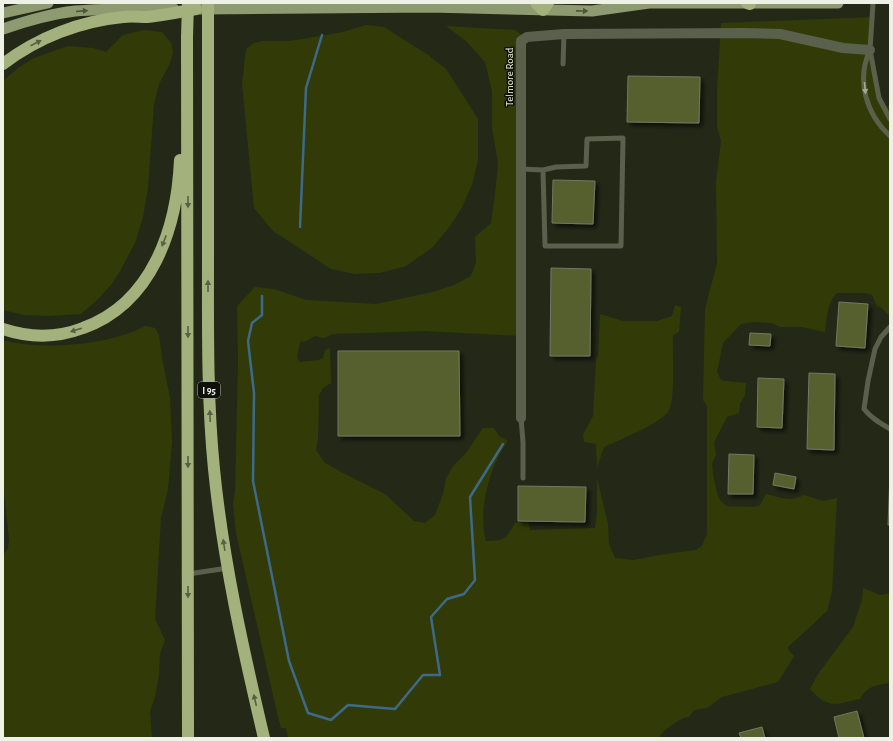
<svg xmlns="http://www.w3.org/2000/svg" width="893" height="741" viewBox="0 0 893 741" font-family="'Alegreya Sans',sans-serif">
	<defs>
		<filter id="shadow"><feDropShadow dx="3.5" dy="3.5" stdDeviation="2" flood-color="#0009"/></filter>
	</defs>
	<rect width="100%" height="100%" fill="#242917"/>
	<path fill="#323b07" d="M873,17L871,52L878,92L886,107L890,105V317L882,308L877,306L872,295L866,293H837C827,302 827,319 825,332L802,327H780L772,323L753,322L741,324L723,343L717,372L721,380L725,381L746,383L745,395L740,404L739,413L727,417L714,442L716,455L712,463L713,475L717,493L720,500L726,506L754,507L760,505L766,494C780,497 791,503 804,495L823,501L837,498L832,592L827,611L788,647L789,651L794,656L778,682L722,697L707,708L694,710L689,717C681,717 663,730 659,738H288L286,728H281L278,717L236,533L233,504L235,492L238,361L237,306L255,287L274,289L306,300L376,304L433,292L454,285L471,276L476,263L475,237L491,223L495,194L498,163L492,127V91L485,62L465,40L446,26L515,30L522,35L520,336L425,331L333,334L324,338L315,336L306,341L300,342L297,357L300,362L319,360L323,358L325,350L330,348L331,383L323,388L319,395L318,439L316,450L325,463L343,473L385,494L414,521L425,523L435,515L443,494L446,478L454,465L466,453L483,428H494L499,436L508,441C490,464 477,513 486,541C505,541 506,539 515,523L528,520L530,530L595,528L597,513V478L608,524L609,544L615,558L634,560L659,555L696,550L702,546L707,534V406L703,400L705,309L717,263L716,182L721,141L717,127V91L721,23Z
		M366,25L384,27L428,55L446,69L478,119V160L472,185L461,209L450,226L433,247L406,266L380,273L355,274L331,269L273,231L254,208L242,84L246,49L254,43L262,41H290L309,38L343,32Z
		M144,30L162,32L171,43L173,52L170,63L159,84L154,104L148,187L143,217L135,243L120,271L111,285L96,301L81,314L49,316L24,315L3,310V81L18,68L34,58L68,46L93,48L106,52L123,35Z
		M675,305L681,307L679,332L673,335C672,350 676,402 668,412C659,424 619,440 604,447L597,467L596,444L584,442L583,435L593,416L596,360L598,356L600,314L623,321H657L672,316Z
		M145,326L155,328L159,335L162,358L170,398L172,442L168,489L161,518L155,619L165,640L160,654L159,675L155,697L150,711L152,738H3V555L8,548L9,539L3,483V340C39,351 112,345 145,326Z
		M863,588L880,595L890,593V683C876,685 867,686 860,699C835,704 829,710 810,689L818,674L853,627L862,600Z"/>
	<g fill="none" stroke-linecap="round" stroke-linejoin="round">
		<path stroke="#3d698b" stroke-width="2.5" d="M300,227L306,88L322,35
			M262,296V315L252,323L248,341L254,393L253,481L289,661L308,713L331,720L348,705L395,709L423,675H440L431,617L447,599L464,594L475,580L470,497L503,444"/>
	</g>
	<path fill="#55602f" stroke="#727864" filter="url(#shadow)" d="M628,76L700,77L699,123L627,122Z
		M553,180L595,181L593,224L552,223Z
		M551,268L591,269L590,356H550Z
		M839,302L868,304L865,348L836,346Z
		M750,333L771,334L770,346L749,345Z
		M338,351H459L460,436H338Z
		M809,373L835,374L834,450L807,449Z
		M758,378L784,379L782,428L757,427Z
		M729,454L754,455L753,494H728Z
		M775,473L796,477L794,489L773,485Z
		M890,474V525H888Z
		M518,486L586,487L585,522L518,521Z
		M857,711L864,738H839L834,717Z
		M762,727L765,738H741L739,733Z"/>
	<g fill="none" stroke-linecap="round" stroke-linejoin="round">
		<path stroke="#5b604c" stroke-width="5" d="M873,3L870,50L879,98L890,119
			M870,50C856,80 866,114 890,136
			M563,64L564,34
			M521,169L543,170L545,246H621L623,138L587,139L586,166L556,167L543,170
			M890,327L881,337L875,349L868,381L864,409C871,418 880,423 890,429
			M521,418L523,442V478
			M188,574L228,568"/>
		<path stroke="#5b604c" stroke-width="10" d="M521,418V41L527,37L564,34L745,33L780,34L843,48L870,50"/>
		<path stroke="#8e9a6f" stroke-width="11" d="M199,9L431,7L592,11L649,3H838
			M3,13L48,3
			M3,29C26,21 50,14 75,11C108,8 141,9 174,9"/>
		<path stroke="#a3b17c" stroke-width="12" d="M536,3L543,10L548,3
			M747,3L750,4
			M208,36C208,110 208,183 208,256C208,328 207,399 214,469C223,560 243,649 264,738
			M187,37L188,738
			M3,64C37,38 80,21 123,17C131,16 139,17 147,17C164,15 180,12 196,9
			M3,329C30,338 57,338 83,328C153,303 177,227 180,160"/>
		<path stroke="#a3b17c" stroke-width="12" d="M208,36V3
			M187,37L188,3"/>
	</g>
	<defs><path id="oneway-solid" d="M-6-.8H1V-3.2L6.5 0L1 3.2V.8H-6Z"/></defs>
	<g fill="#4e553c">
		<use href="#oneway-solid" transform="translate(82 11) rotate(-5)"/>
		<use href="#oneway-solid" transform="translate(582 11) rotate(1)"/>
	</g>
	<g fill="#586042">
		<use href="#oneway-solid" transform="translate(36 43) rotate(-27)"/>
		<use href="#oneway-solid" transform="translate(188 202) rotate(90)"/>
		<use href="#oneway-solid" transform="translate(164 241) rotate(111)"/>
		<use href="#oneway-solid" transform="translate(208 286) rotate(-90)"/>
		<use href="#oneway-solid" transform="translate(76 330) rotate(163)"/>
		<use href="#oneway-solid" transform="translate(188 332) rotate(90)"/>
		<use href="#oneway-solid" transform="translate(210 416) rotate(-92)"/>
		<use href="#oneway-solid" transform="translate(188 462) rotate(90)"/>
		<use href="#oneway-solid" transform="translate(224 545) rotate(-99)"/>
		<use href="#oneway-solid" transform="translate(188 592) rotate(90)"/>
		<use href="#oneway-solid" transform="translate(255 700) rotate(-103)"/>
	</g>
	<use fill="#a4a899" href="#oneway-solid" transform="translate(865 88) rotate(85)"/>
	<g text-anchor="middle" stroke-width="3" stroke-linejoin="round" paint-order="stroke">
		<rect fill="#0e1009" stroke="#abaea4" stroke-width="1" x="198" y="382" width="22" height="16" rx="3"/>
		<g font-size="10" font-weight="bold" fill="#eef1e6">
			<text x="209" y="394">I 95</text>
		</g>
		<g font-size="11" fill="#eef1e6" stroke="#0e1009">
			<text transform="translate(509 77) rotate(-90)" y="4">Telmore Road</text>
		</g>
	</g>
	<rect width="893" height="741" fill="none" stroke="#eef1e6" stroke-width="8"/>
</svg>
